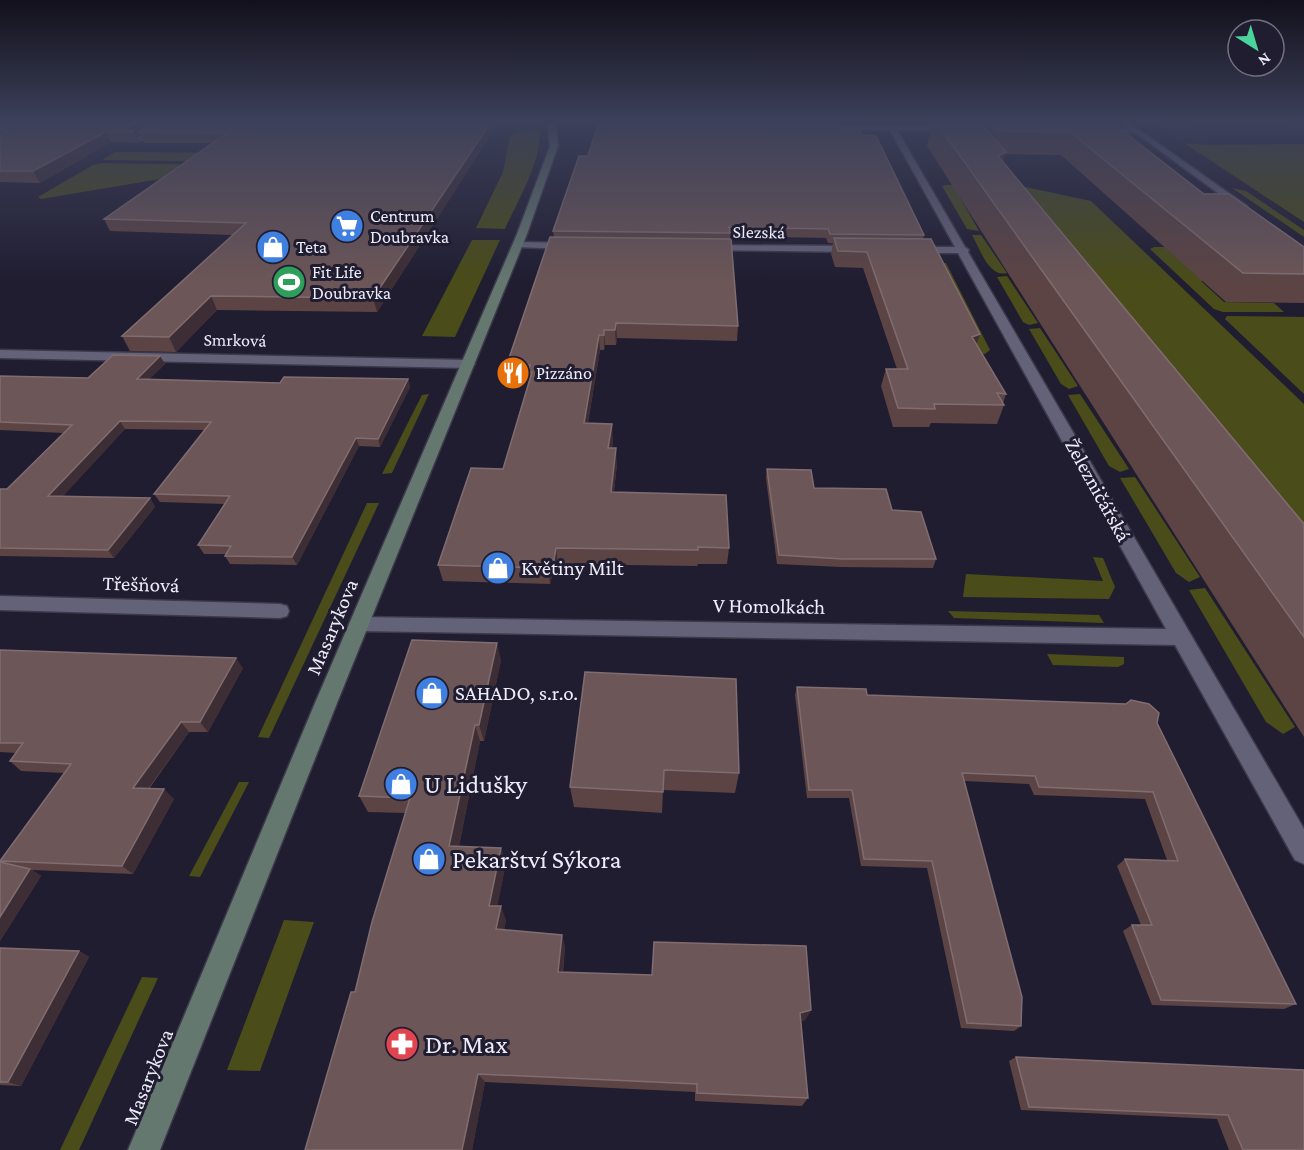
<svg xmlns="http://www.w3.org/2000/svg" width="1304" height="1150" viewBox="0 0 1304 1150" font-family="'Crimson Pro',serif">
	<rect width="100%" height="100%" fill="#201d31"/>
	<path fill="#2d2939" d="M1153,121H1304V134L1178,138Z"/>
	<path fill="#4a4c19" d="M540,130C540,165 519,198 505,229L476,228L503,172L510,135L517,132Z
		M1184,143L1209,145L1304,144V222Z
		M115,152L260,153L250,162L102,160Z
		M103,163L231,165V167L41,199L38,197L93,165Z
		M1011,184L1091,201L1304,404V554Z
		M947,185H994L954,187L979,231L967,229L942,186Z
		M1232,188L1246,191L1304,230V237Z
		M972,235H981L1007,273C989,278 980,249 972,235Z
		M472,240H500L455,337L422,336Z
		M1154,247H1255L1294,281H1201L1224,302L1274,303L1284,312H1223L1214,309L1150,249Z
		M926,262L946,263L990,350L985,354H976Z
		M1007,276L1038,323L1029,325L1023,322L997,277Z
		M1227,316L1304,317V394L1225,319Z
		M1040,328L1078,386L1069,389L1061,384L1029,329Z
		M429,394L392,473L382,474L422,395Z
		M1080,394L1129,469L1120,472L1109,466L1068,395Z
		M1135,477L1200,577L1189,582L1176,573L1120,478Z
		M367,503H379L269,738L258,737Z
		M1093,557L1103,558L1115,587L1109,599L963,597L966,574L1103,581Z
		M1205,588L1295,727L1283,734L1266,722L1189,590Z
		M948,611L1099,615L1104,623L954,618Z
		M1047,654L1124,657V664L1118,667L1053,665Z
		M239,782H249L200,877L189,876Z
		M284,920L314,922L260,1071L227,1070Z
		M142,977L158,978L79,1150H60Z"/>
	<g fill="none" stroke-linecap="round" stroke-linejoin="round">
		<g stroke="#3c394a" stroke-width="3">
			<path id="street" d="M166,121H175L142,141L135,139Z
				M1128,122L1247,206V210H1241L1136,133L1099,132L1095,130L1099,128L1129,129L1124,124Z
				M814,125L955,127L959,129L955,131L897,130L965,247L969,250L968,252L1304,829V864L1295,860L1175,645L359,631L352,629L349,624L352,619L359,617L1166,629L958,253H913L908,250L913,247H955L890,130L811,129V125Z
				M518,242L570,243L575,246L570,249L514,247L513,245Z
				M709,245L855,246L860,249L855,252L705,250V246Z
				M0,350L468,360L475,364L468,368L0,358Z
				M0,596L280,604L287,606L289,611L287,616L280,618L0,610Z"/>
		</g>
		<g stroke="#3c394a" stroke-width="3">
			<path id="secondary" d="M547,121H555L558,146L527,234L337,703L160,1150H128L315,703L517,234L550,146Z"/>
		</g>
		<use href="#street" fill="#646279" fill-rule="evenodd"/>
		<use href="#secondary" fill="#657870" fill-rule="evenodd"/>
	</g>
	<path fill="#5c4444" d="M0,121H497V125L377,312L217,310L176,352L130,351L122,336L233,235L110,231L104,219L212,143H144L140,134L136,136L139,143L111,142L40,183L0,182Z
		M702,121H832V123Z
		M933,121H1110L1204,194L1304,247V303L1226,302L1061,155L1005,154L1003,162L1304,524V737L927,146Z
		M1190,121H1292L1290,124H1195Z
		M841,130L862,135L924,235L923,239L976,344L1006,394L1003,403L1004,405L997,424L931,423L929,427H893L881,386L886,369H897L863,268L835,267L831,254L833,243H828L826,238L730,236L738,326L737,341L617,338L616,345H605L604,350H600L588,423L613,440L612,448L617,464L614,492L729,548L727,564H698L697,566L558,564L556,576H552L550,584L443,581L438,565L503,469L529,381L509,380L507,364L554,237L553,231L588,156Z
		M160,356L165,364L149,379L280,383L408,379L410,387L380,447L359,446L297,565L230,564L225,556L226,554H204L198,545L225,504L160,502L154,494L204,430L125,429L62,497L150,498L155,507L114,558L0,556V489H7L64,433L0,430V376L88,378Z
		M767,469L814,488L892,510L936,559L933,568L841,567L777,564L766,478Z
		M0,650L243,668L208,732H189L149,789L174,799L133,874L32,870L41,876L0,941V862L3,863L0,861L65,773L21,771L10,761L16,753L0,752Z
		M501,660L484,741H480L459,846L506,863L497,906L506,920L504,930L562,935L565,948L563,972L811,1010L805,1020L801,1021L808,1098L802,1106L695,1101V1092L485,1082L472,1150H305L355,992L406,813L368,812L359,796Z
		M585,672L739,773L735,793L663,790L662,813L574,807L570,787Z
		M797,687L867,695L1157,723L1296,1004L1284,1009L1152,1005L1123,931L1132,925H1141L1117,866L1125,859L1167,860L1145,799L1034,795L1029,784L964,781L1021,1026L1014,1031L961,1028L927,868L861,866L849,798H807L795,695Z
		M0,948L79,951L89,957L21,1086L0,1085Z
		M1016,1057L1304,1070V1150H1229L1217,1119L1021,1110L1009,1061Z"/>
	<path fill="#3d2d34" d="M139,121H163L139,132L140,134L136,136L134,132L128,129L129,126Z
		M492,121H497V125L377,312L373,298Z
		M106,132L111,142L40,183L33,171Z
		M1006,152L997,181L998,156Z
		M211,296L217,310L176,352L169,337Z
		M616,323L617,338L616,345L615,330Z
		M604,330L605,345L604,350Z
		M980,334L974,352L972,337Z
		M599,335L600,350L585,439L584,423Z
		M160,356L165,364L142,387L137,379Z
		M408,379L410,387L380,447L378,439Z
		M120,421L125,429L55,505L48,496Z
		M612,424L613,440L609,464L608,448Z
		M356,438L359,446L297,565L292,557Z
		M616,448L617,464L612,508L611,492Z
		M150,498L155,507L114,558L108,550Z
		M556,548L558,564L556,576L554,560Z
		M550,559L552,576L550,584L548,568Z
		M497,643L501,660L484,741L479,725Z
		M236,658L243,668L208,732L200,722Z
		M181,722L189,732L142,797L133,788Z
		M475,725L480,741L456,860L449,846Z
		M164,789L174,799L133,874L122,866Z
		M501,848L506,863L495,919L489,906Z
		M30,869L41,876L0,941V917Z
		M501,906L506,920L502,942L496,929Z
		M562,935L565,948L561,984L558,972Z
		M79,951L89,957L21,1086L8,1082Z
		M811,1010L805,1020L794,1023L800,1013Z
		M478,1074L485,1082L472,1150H462Z"/>
	<path fill="#6c5657" stroke="#806d71" stroke-width="1.5" d="M0,121H139L129,126L128,129L134,132H106L33,171H0V134L9,130H0Z
		M157,121H492L373,298L211,296L169,337L122,336L246,223L104,219L227,133L139,132Z
		M599,121L838,124L841,130H860L862,135L876,136L924,235L830,234L828,229L729,227L730,233L553,231L579,156H588Z
		M935,121H978L1006,152L998,156L1304,524V637Z
		M987,121H1110L1204,194H1229L1304,247V274L1243,273L1070,132L998,131Z
		M550,237L731,239L738,326L616,323L615,330H604V335H599L584,423L612,424L608,448H616L611,492L726,495L729,548L698,547V550L556,548L554,560L550,559L548,568L438,565L471,468L503,469L532,372H528L530,365L507,364Z
		M834,238L931,239L980,334L972,337L1006,394L997,393L1004,405L934,404L935,409L898,408L886,369H908L867,252L838,251Z
		M113,355L160,356L137,379L280,383L284,377L408,379L378,439L356,438L292,557L225,556L231,546L198,545L230,496L154,494L211,422L120,421L48,496L150,498L108,550L0,548V489H7L72,425L0,422V376L88,378Z
		M767,469L811,470L814,488L886,489L892,510L921,512L936,559H843L779,555Z
		M412,640L497,643L479,725H475L449,846L501,848L489,906H501L496,929L562,935L558,972L652,975L654,942L806,946L811,1010L800,1013L808,1098L697,1093V1084L478,1074L462,1150H305L351,992H355L372,922L410,798L359,796Z
		M0,650L236,658L200,722H181L133,788L164,789L122,866L0,861L71,764L10,761L23,743H0Z
		M585,672L736,679L739,773L664,770L663,792L570,787Z
		M797,687L866,689L867,695L1126,704L1131,700L1149,704L1159,713L1157,723L1296,1004L1161,1000L1132,925H1152L1125,859L1178,861L1153,792L1039,787L1035,776L962,773L1022,997L1021,1026L967,1023L932,861L864,859L852,790H809Z
		M0,862L30,869L0,917Z
		M0,948L79,951L8,1082H0Z
		M1016,1057L1304,1070V1150H1243L1228,1115L1029,1107Z"/>
	<linearGradient id="sky" x2="0" y2="1"><stop stop-color="#12101b"/><stop offset="0.43" stop-color="#3c405a"/><stop offset="1" stop-color="#3c405a" stop-opacity="0"/></linearGradient>
	<rect width="1304" height="282" fill="url(#sky)"/>
	<defs>
		<g id="supermarket-disc" transform="scale(1.725)"><circle r="9.5" fill="#3f7fe0" stroke="#201d31"/><path d="M-6-5.5h2.5l.6 2H6L4.5 2H-2.5L-4.4-4H-6ZM-1.5 3.2a1.3 1.3 0 1 0 .1 0ZM3 3.2a1.3 1.3 0 1 0 .1 0Z" fill="#fff"/></g>
		<g id="shop-disc" transform="scale(1.725)"><circle r="9.5" fill="#3f7fe0" stroke="#201d31"/><path d="M-5-2.5h2.3a2.7 3.5 0 0 1 5.4 0H5L5.5 6h-11ZM-1.5-2.5h3a1.5 2.3 0 0 0-3 0Z" fill="#fff"/></g>
		<g id="stadium-disc" transform="scale(1.725)"><circle r="9.5" fill="#2e9e5b" stroke="#201d31"/><path d="M0-5a6.5 5 0 1 0 0 10a6.5 5 0 1 0 0-10ZM-3.5-1.8h7v3.6h-7Z" fill="#fff"/></g>
		<g id="restaurant-disc" transform="scale(1.725)"><circle r="9.5" fill="#e8710a" stroke="#201d31"/><path d="M-5-6h1v4h1v-4h1v4h1v-4h1v5L-1.5 .5V6h-2V.5L-5-1ZM5-6V6H3V1.5H1.5Q1.5-4 5-6Z" fill="#fff"/></g>
		<g id="pharmacy-disc" transform="scale(1.725)"><circle r="9.5" fill="#e0444e" stroke="#201d31"/><path d="M-2-6h4v4h4v4h-4v4h-4v-4h-4v-4h4Z" fill="#fff"/></g>
	</defs>
	<g fill-rule="evenodd">
		<use href="#supermarket-disc" x="347" y="226"/>
		<use href="#shop-disc" x="273" y="247"/>
		<use href="#stadium-disc" x="289" y="282"/>
		<use href="#restaurant-disc" x="513" y="373"/>
		<use href="#shop-disc" x="498" y="568"/>
		<use href="#shop-disc" x="432" y="693"/>
		<use href="#shop-disc" x="401" y="784"/>
		<use href="#shop-disc" x="429" y="859"/>
		<use href="#pharmacy-disc" x="402" y="1044"/>
	</g>
	<g text-anchor="middle" stroke-width="6" stroke-linejoin="round" paint-order="stroke">
		<g font-size="18" fill="#edecfa" stroke="#201d31" text-anchor="start">
			<text x="370" y="222">Centrum<tspan x="370" dy="21">Doubravka</tspan></text>
			<text x="296" y="253">Teta</text>
			<text x="312" y="278">Fit Life<tspan x="312" dy="21">Doubravka</tspan></text>
			<text x="536" y="379">Pizzáno</text>
		</g>
		<g font-size="18" fill="#edecfa" stroke="#201d31">
			<text transform="translate(759 232) rotate(1)" y="6">Slezská</text>
			<text transform="translate(235 340) rotate(1)" y="6">Smrková</text>
		</g>
		<g font-size="21" fill="#edecfa" stroke="#201d31">
			<text transform="translate(1098 490) rotate(61)" y="7">Železničářská</text>
			<text transform="translate(141 584) rotate(2)" y="7">Třešňová</text>
			<text transform="translate(769 606) rotate(1)" y="7">V Homolkách</text>
			<text transform="translate(332 627) rotate(-67)" y="7">Masarykova</text>
			<text transform="translate(148 1077) rotate(-68)" y="7">Masarykova</text>
		</g>
		<g font-size="21" fill="#edecfa" stroke="#201d31" text-anchor="start">
			<text x="521" y="575">Květiny Milt</text>
			<text x="455" y="700">SAHADO, s.r.o.</text>
		</g>
		<g font-size="26" fill="#edecfa" stroke="#201d31" text-anchor="start">
			<text x="424" y="793">U Lidušky</text>
			<text x="452" y="868">Pekarštví Sýkora</text>
			<text x="425" y="1053">Dr. Max</text>
		</g>
	</g>
	<g transform="translate(1256 48) rotate(143)"><circle r="28" fill="#201d31" stroke="#727081" stroke-width="1.5"/>
	<path d="M0-4.5L10 22L0 15L-10 22Z" fill="#4ad49c"/>
	<text y="-9" font-size="16" font-weight="bold" text-anchor="middle" fill="#edecfa">N</text>
	</g>
</svg>
